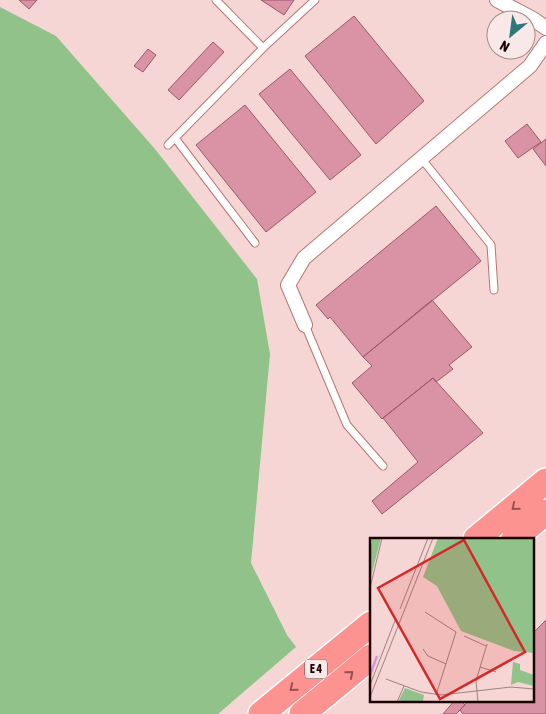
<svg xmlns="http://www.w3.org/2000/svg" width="546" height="714" viewBox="0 0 546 714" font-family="'Asap Condensed',sans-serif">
	<rect width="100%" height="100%" fill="#f6d6d4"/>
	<path fill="#90c28a" d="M0,7L56,36L155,149L257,279L270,354L251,563L287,635L296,647L218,714H0Z"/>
	<path fill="#da92a5" stroke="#9a596c" d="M19,0H37L29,9Z
		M261,0H294L284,15Z
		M354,16L424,101L376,144L305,56Z
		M213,42L224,52L179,100L168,90Z
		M148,49L156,55L143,72L134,66Z
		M290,69L361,155L330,180L259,94Z
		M245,105L316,192L266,232L196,145Z
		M527,124L541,142L518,158L505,141Z
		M546,139V166L533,149Z
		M436,206L481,261L363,357L330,317L328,319L316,305Z
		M432,300L472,347L449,365L453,369L436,382L433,378L382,419L352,383L372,366L363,357Z
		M433,378L483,433L382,514L372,501L418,462L383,418Z
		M546,620V714H463L460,710L469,700H532V634Z
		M455,700H460L465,705L456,714H443Z"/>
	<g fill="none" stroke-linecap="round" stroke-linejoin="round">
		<g stroke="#ba7471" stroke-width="9">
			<path id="service" d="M216,0L263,48
				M175,138L255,243
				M168,145L263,48L315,0
				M421,158L491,245L494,290
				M305,325L347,425L383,466"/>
		</g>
		<g stroke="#ba7471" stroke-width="16">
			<path id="minor" d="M497,0L533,19L546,28
				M305,325L288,285L304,258L530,66L546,43"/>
		</g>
		<g stroke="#fff" stroke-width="28">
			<path id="motorway" d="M476,539L546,481
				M514,539L546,512
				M261,714L371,624
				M302,714L371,657"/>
		</g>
		<use href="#service" stroke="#fff" stroke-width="7"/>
		<use href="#minor" stroke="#fff" stroke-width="14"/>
		<use href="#motorway" stroke="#fc9390" stroke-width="25"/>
	</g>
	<defs><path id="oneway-chevron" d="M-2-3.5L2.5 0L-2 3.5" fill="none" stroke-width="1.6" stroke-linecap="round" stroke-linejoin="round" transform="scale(1.25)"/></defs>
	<g stroke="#975251">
		<use href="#oneway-chevron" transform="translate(515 507) rotate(140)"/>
		<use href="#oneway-chevron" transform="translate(350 674) rotate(-40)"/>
		<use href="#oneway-chevron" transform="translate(293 688) rotate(141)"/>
	</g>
	<g text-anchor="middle" stroke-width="5" stroke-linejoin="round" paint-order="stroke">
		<rect fill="#f8e8e7" stroke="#5d4848" stroke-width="1" x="305" y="659.5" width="22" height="19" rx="4"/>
		<g font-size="12" font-weight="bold" fill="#1b0304">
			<text x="316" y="673">E 4</text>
		</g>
	</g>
	<g transform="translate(370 538)">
		<rect width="164" height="164" fill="#f6d6d4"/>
		<path d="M2,0H11L0,42V16ZM68,0H164V115L144,113L91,93L67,48L53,39ZM143,124L150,126V132L164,137V148L148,144L141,147ZM35,150L54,157L53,163L28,164Z" fill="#90c28a"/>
		<path fill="none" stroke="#cf9ad7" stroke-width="2.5" d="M0,137L7,118"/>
		<path fill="none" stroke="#9e8281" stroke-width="1" d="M0,50L12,0M30,71L58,0M55,74L86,94L66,157M94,98L116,108M53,111L58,118L76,126M110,129L126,134M16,141L51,154L71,157L141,149L164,151M0,147L26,80M0,159L63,0M27,164L34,148M108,164L106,143L117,106"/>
		<path fill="#d62828" fill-opacity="0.15" stroke="#d62828" stroke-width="2.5" d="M94,2L155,114L70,161L8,50Z"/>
		<rect width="164" height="164" fill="none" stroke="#1b0304" stroke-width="2.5"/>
	</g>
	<g transform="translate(511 35) rotate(209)"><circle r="24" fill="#f8e8e7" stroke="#a08c8c"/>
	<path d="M0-4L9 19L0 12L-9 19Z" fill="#2d777c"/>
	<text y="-8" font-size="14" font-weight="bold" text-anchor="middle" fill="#1b0304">N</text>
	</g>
</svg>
